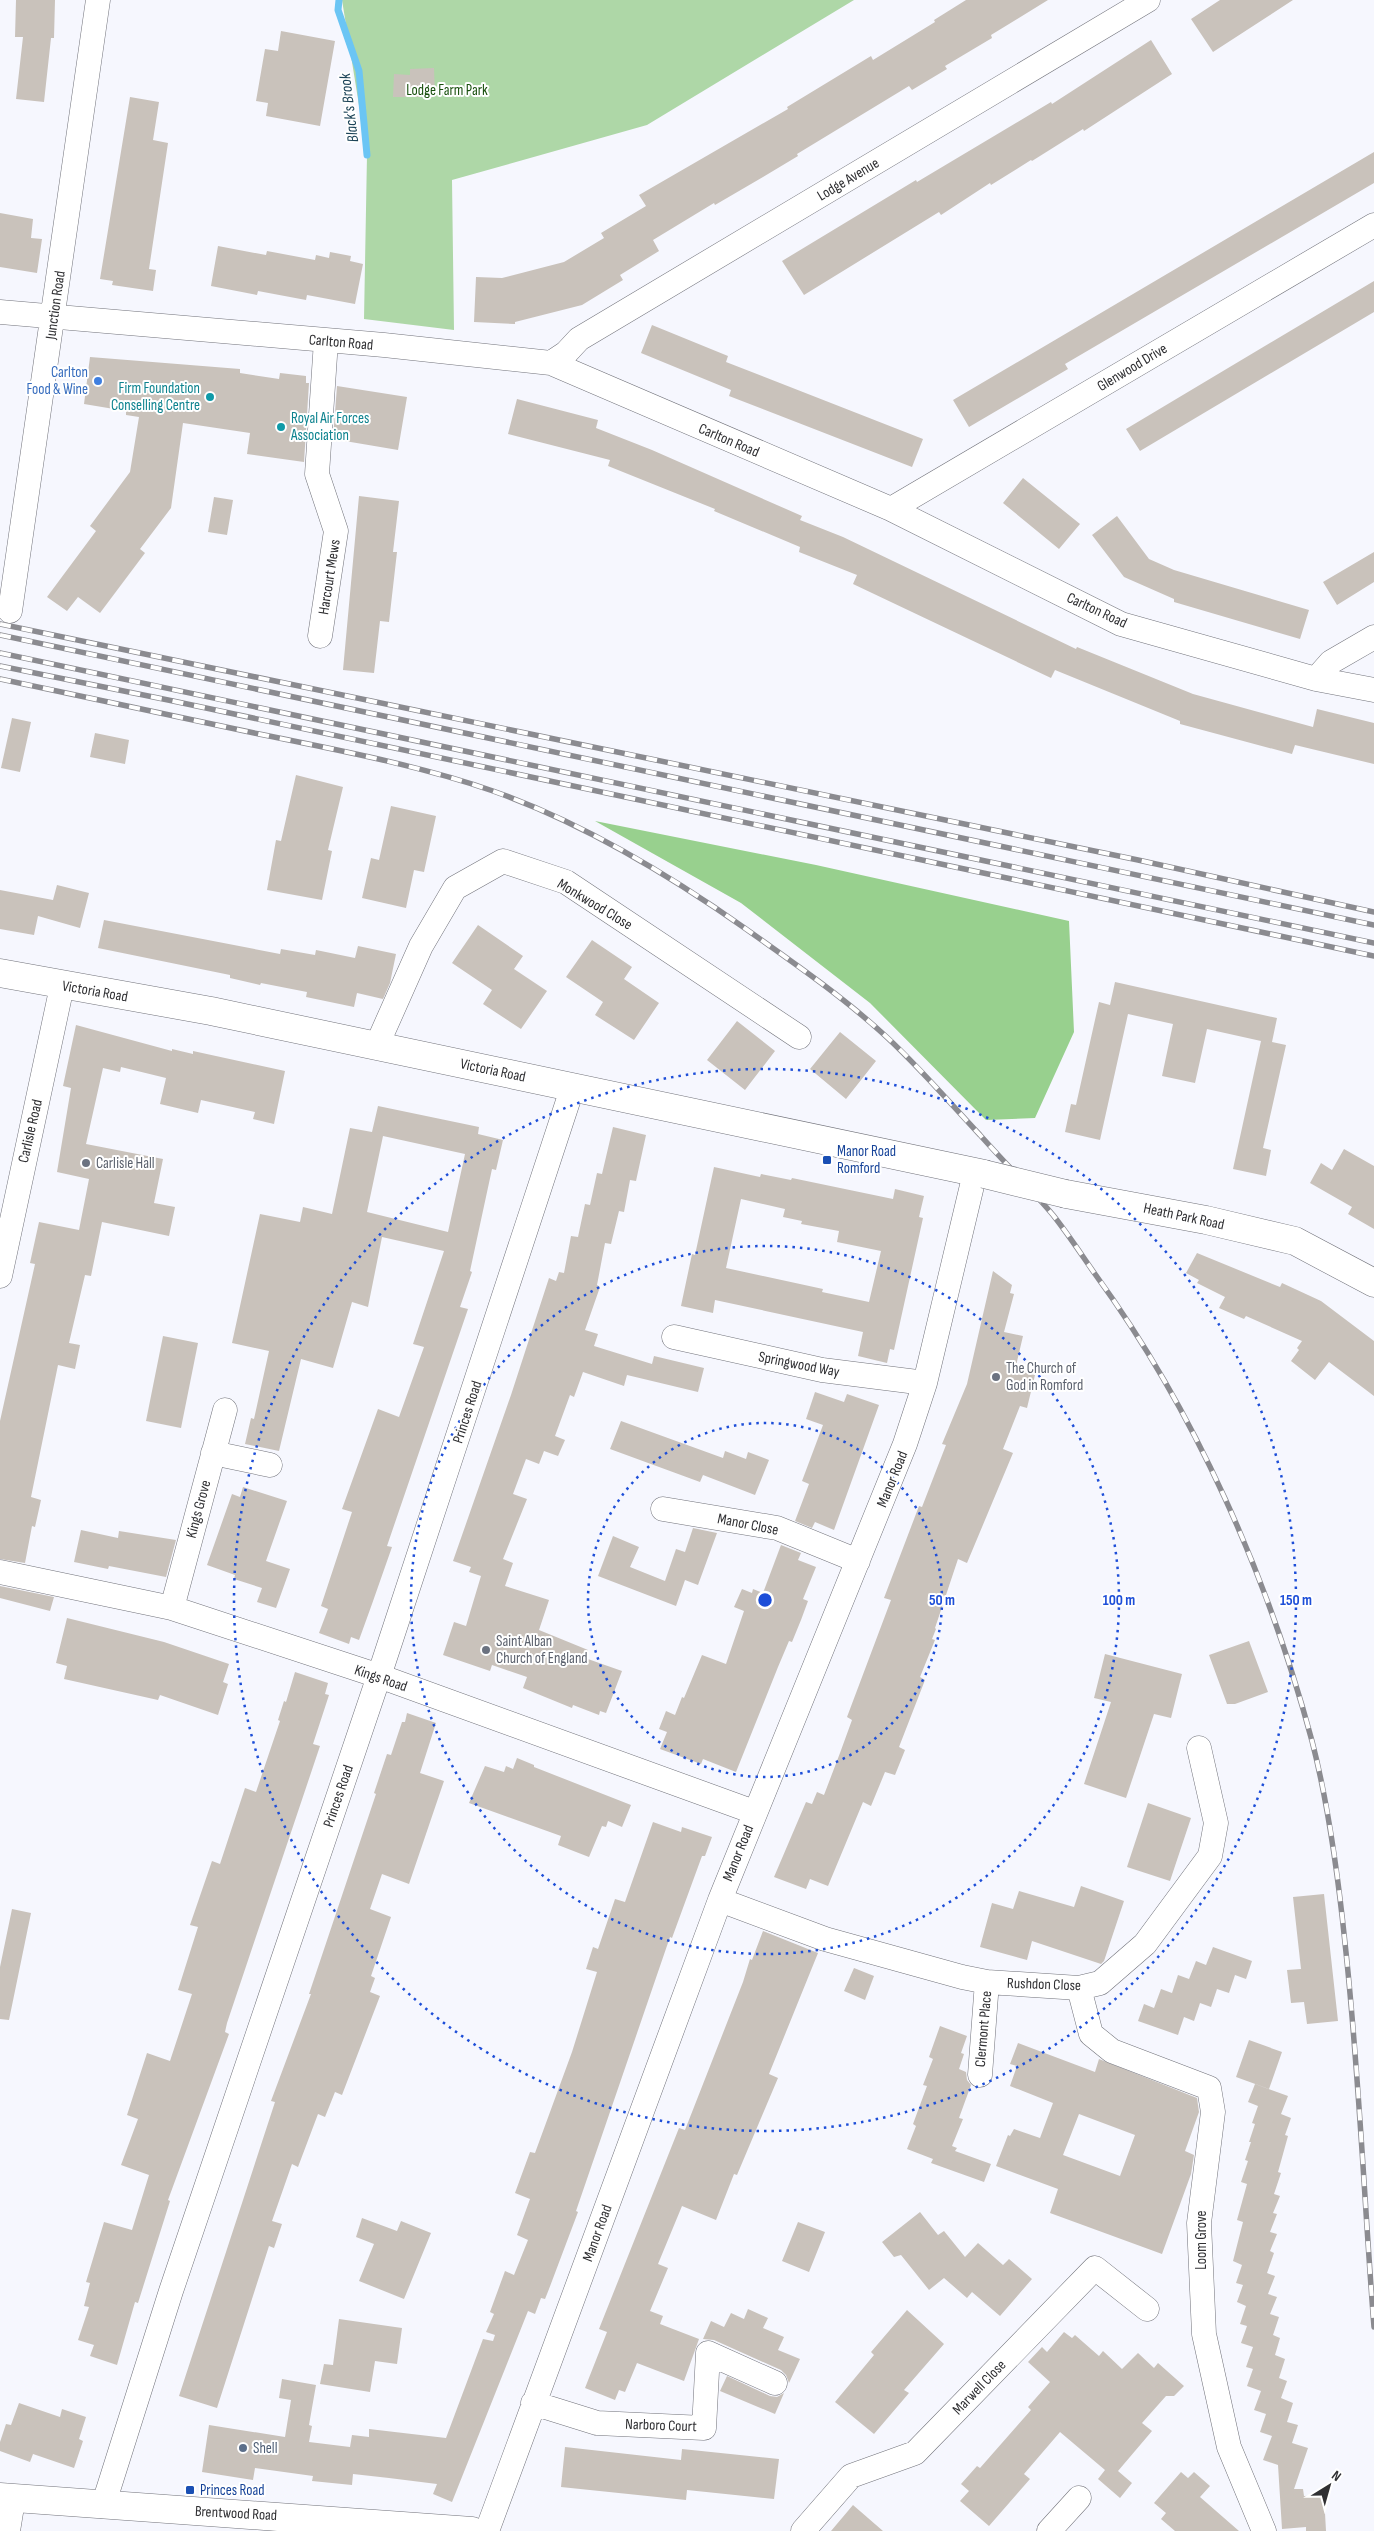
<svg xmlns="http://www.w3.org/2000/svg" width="1374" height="2531" viewBox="0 0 1374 2531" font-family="'Sofia Sans Condensed',sans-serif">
	<rect width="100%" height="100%" fill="#f6f7fe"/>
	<path fill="#aed7a7" d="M342,0H854L647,125L452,180L454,330L364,319L367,155Z"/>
	<path fill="#98d08e" d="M595,821L816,865L1069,921L1074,1032L1035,1118L986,1120L870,1003L741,903Z"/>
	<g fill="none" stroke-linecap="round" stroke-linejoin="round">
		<path stroke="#6bc5f4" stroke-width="7" d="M339,0L338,10L359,71L367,155"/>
	</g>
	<path fill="#c9c2bb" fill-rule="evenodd" d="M16,0H55L54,38H51L44,102L16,99L23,37H15Z
		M966,0H1048L991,35L992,38L945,66L947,69L912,90L909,86L797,154L798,156L763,177L715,205L714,203L653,240L659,251L620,275L623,280L582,305L515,322V324L474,322L476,277L502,278L564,262L604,238L601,233L646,206L639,195L788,109L787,107L871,56L873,60L935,22L934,20Z
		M1220,0H1293L1213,52L1191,19Z
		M281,31L335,41L320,126L266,116L268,103L256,101L265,49L278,51Z
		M1151,40L1172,74L1084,131L1083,129L1032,161L1031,160L991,185L990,183L941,215L939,212L804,295L782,261L916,180L917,182L1051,102L1052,104Z
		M434,68L435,97H393L394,74L410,75V69Z
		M130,97L159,102L153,140L168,143L149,269L156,270L153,291L112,285L113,281L100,279Z
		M1374,152V183L1065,364L1068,369L969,427L953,400Z
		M0,213L33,219L31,238L42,239L37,273L0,267Z
		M218,246L266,255L267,251L315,260L316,255L329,258L330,252L351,256L350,261L363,264L355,304L307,295L306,300L258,291L257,295L211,286Z
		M1374,281V312L1140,451L1126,429Z
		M652,325L728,356L726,362L923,439L912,467L729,396L731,390L641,353Z
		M90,357L240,369V373L279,379L280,373L306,376V383H309L304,462L247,454L250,433L183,423L171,508L140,549L145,553L100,613L78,597L67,611L47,597L96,531L90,526L130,472L139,417L126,415V411L84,404Z
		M337,386L407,397L398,450L333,439Z
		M517,399L598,420L596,428L652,450L802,516L800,520L843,537L1076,649L1077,647L1193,694L1313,727L1317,709L1374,723V764L1295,745L1292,754L1180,724V721L1055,670L1051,678L853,584L857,575L799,552L800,547L714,511L715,509L608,466L610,460L508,434Z
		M1023,478L1080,524L1059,549L1003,503Z
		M359,496L399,501L393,552H397L389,622L380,621L374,673L343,670Z
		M214,497L233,500L227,535L208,532Z
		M1117,516L1149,559L1174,570L1309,610L1300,639L1174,602V599L1124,577L1092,535Z
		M1374,552V582L1337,605L1323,582Z
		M12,718L31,722L20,772L1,768Z
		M95,733L129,740L125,764L90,757Z
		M296,775L343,787L328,850L332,851L322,900L267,890L276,840L281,841Z
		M391,806L436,816L424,872L414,870L406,908L362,898L371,858L379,860Z
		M57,885L89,893L80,928L38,916L34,935L0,929V890L53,900Z
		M104,920L280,954L281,949L315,955L316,950L355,958L358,946L396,954L390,983L383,999L357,993L354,1007L306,997L307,992L261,983L260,985L230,978V975L98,948Z
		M478,925L523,956L514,969L547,991L521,1029L483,1004L492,990L452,963Z
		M592,940L632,967L624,979L659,1003L634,1040L595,1015L603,1002L566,977Z
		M1115,982L1277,1018L1272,1042L1286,1045L1263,1148L1271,1150L1266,1176L1233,1169L1261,1041L1207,1029L1195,1083L1162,1076L1173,1024L1128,1014L1100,1140L1065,1132L1071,1104L1076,1105L1099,1002L1110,1005Z
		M737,1021L775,1051L745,1090L707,1060Z
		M76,1025L172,1051V1049L193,1054V1051L285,1071L274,1124L253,1119L255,1112L201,1100L198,1113L160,1104L166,1078L121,1067L120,1072L103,1068L86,1144L163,1159L154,1203L175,1207L169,1236L102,1222L91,1276L85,1275L69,1343L80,1345L75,1369L58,1365L31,1497L41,1500L35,1527L32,1526L25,1563L0,1559V1421L35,1264L30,1263L39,1222L79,1230L89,1179L57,1172L71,1088L63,1086Z
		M840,1032L876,1061L846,1099L810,1069Z
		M378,1106L479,1127L478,1134L503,1140L496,1170L492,1169L470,1271L472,1272L460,1307L468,1309L387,1546L392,1547L372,1604L359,1640L351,1637L349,1644L319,1633L328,1609L321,1606L352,1512L342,1509L378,1409L399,1417L424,1347L413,1344L444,1251L382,1237L368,1307L352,1302L333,1368L301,1359L279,1451L245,1444L251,1418L254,1419L269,1351L232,1343L260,1214L300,1222L303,1207L332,1214L350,1128L372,1132ZM383,1136L465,1154L448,1232L367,1212Z
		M613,1127L646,1135L636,1181L630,1180L624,1212L619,1211L611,1244L605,1243L597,1285L600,1287L585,1330L598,1334L594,1346L652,1364L654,1356L704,1368L698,1392L627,1375L624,1386L583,1372L574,1397L570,1395L555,1436L565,1440L558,1456L544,1451L539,1464L526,1459L513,1494L527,1499L503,1559L513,1563L505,1586L549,1600L539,1630L588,1650L585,1658L622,1671L606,1713L600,1711L599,1715L573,1705L572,1708L523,1688L527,1677L492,1665L490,1671L443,1655L454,1622L466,1626L481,1576L469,1572L471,1567L453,1561L511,1395L549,1278L556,1281L559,1272L564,1273L571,1236L578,1237L585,1204L590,1205L597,1173L602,1174Z
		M1344,1149L1374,1166V1229L1348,1214L1352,1207L1310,1183L1321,1163L1332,1170Z
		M714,1167L760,1177L761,1174L791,1180L792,1178L893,1199L895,1189L924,1196L919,1217L923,1218L894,1350L890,1349L887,1363L858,1356L863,1332L715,1300L713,1313L681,1306L692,1254L695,1255ZM741,1199L785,1209L783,1217L802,1221L801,1224L839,1231L837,1242L881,1251L869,1302L822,1292L823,1289L726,1268Z
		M1197,1253L1280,1287L1282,1283L1321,1301L1374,1341V1396L1329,1362L1315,1380L1291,1361L1299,1350L1297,1348L1302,1341L1246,1316L1244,1319L1219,1308L1225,1297L1197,1283L1199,1280L1186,1273Z
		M993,1271L1012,1285L1010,1293L1014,1294L1004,1332L1023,1336L1015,1370L1035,1375L1027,1408L1020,1406L1003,1449L1013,1453L967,1563L958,1559L935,1628L936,1629L932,1639L935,1640L920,1677L925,1680L899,1747L905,1750L895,1775L885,1772L871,1806L863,1802L828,1886L810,1879L806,1889L774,1877L806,1802L812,1804L817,1792L824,1795L840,1753L852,1720L847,1717L891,1600L884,1598L919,1506L922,1507L946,1445L942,1444L967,1384Z
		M163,1336L198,1343L181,1428L146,1421Z
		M815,1392L844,1402L847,1394L879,1405L834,1530L815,1522L812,1528L795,1521L809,1484L802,1481L823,1425L806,1419Z
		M621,1421L723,1458L725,1451L746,1459L748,1452L769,1460L755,1495L703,1475L700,1482L610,1449Z
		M243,1487L287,1501L266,1561L290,1569L276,1608L257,1602L262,1588L234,1579L235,1575L207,1565L232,1494L240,1497Z
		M693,1528L717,1533L698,1585L685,1580L676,1606L598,1576L613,1536L639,1547L630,1567L665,1581L676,1549L685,1552Z
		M81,1530L118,1538L119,1531L176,1540L166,1577L109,1566L108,1569L74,1562Z
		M781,1545L801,1553L798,1560L816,1567L803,1599L808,1601L801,1620L792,1642L789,1641L778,1667L736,1772L703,1759L701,1764L660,1749L667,1732L659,1729L666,1711L675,1715L682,1697L684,1698L702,1655L726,1664L744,1611L734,1607L742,1589L752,1593L753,1589L763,1593Z
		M0,1586L54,1597L50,1611L0,1598Z
		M67,1618L164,1642L229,1664L223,1682L228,1684L218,1715L160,1695L158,1700L64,1679L67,1666L56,1663Z
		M1249,1641L1268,1692L1235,1704H1227L1209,1655Z
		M1105,1654L1182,1674L1171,1718L1154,1714L1126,1798L1084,1784L1111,1702L1094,1698Z
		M295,1672L328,1683L325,1694L329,1695L313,1744L320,1746L227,2023L225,2032L229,2034L168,2200L170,2201L138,2303L135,2302L117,2365L90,2356L94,2345L78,2340L89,2307L84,2306L90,2283L86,2282L104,2222L132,2230L149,2175L121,2165L138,2119L127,2115L147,2053L170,2061L192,1994L178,1990L198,1927L190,1925L212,1861L220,1864L245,1788L256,1792L280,1721L278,1720L284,1701L286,1702Z
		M407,1713L436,1723L420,1773L444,1781L409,1884L382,1874L370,1909L391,1917L371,1976L375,1978L370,1992L380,1996L342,2095L335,2092L325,2117L318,2114L298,2167L292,2164L272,2221L282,2224L274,2248L269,2246L217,2408L179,2396L275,2102L271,2101L311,1994H309L376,1794L374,1793L387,1754L391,1755L402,1722H405Z
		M517,1758L534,1765V1767L631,1805L622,1827L608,1821L606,1827L602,1826L589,1857L558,1845L561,1836L469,1803L485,1766L504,1772L506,1766L513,1769Z
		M1148,1803L1191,1818L1170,1881L1127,1867Z
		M653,1822L681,1832L682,1827L712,1837L705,1856H702L672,1938L670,1937L576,2211L578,2212L549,2289L545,2299L541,2298L535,2314L528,2311L452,2502L433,2494L437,2484L389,2478L353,2474L352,2485L312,2481L313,2476L255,2468L253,2480L202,2472L209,2425L285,2437L291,2400L279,2398L282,2379L316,2385L309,2425L312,2426L309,2442L350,2447L352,2435L369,2437V2429L446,2438L483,2339L493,2341L495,2335L486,2332L494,2314L490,2312L505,2271L514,2275L528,2240L517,2235L530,2199L515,2193L530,2152L535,2153L572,2052L597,1972L586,1969L593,1947L598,1949L615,1899L625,1902Z
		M1081,1886L1124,1901L1104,1961L1101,1964L1032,1941L1027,1960L980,1947L992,1903L1013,1909L1019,1891L1074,1907Z
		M1324,1894L1338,2021L1307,2024L1304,2002L1291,2003L1287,1970L1301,1969L1293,1897Z
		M12,1909L31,1913L9,2020L0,2019V1967Z
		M763,1931L818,1953L769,2074L778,2078L737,2175L734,2174L716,2220L682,2206L658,2264L668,2268L650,2311L663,2316L660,2324L699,2339L684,2381L637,2363L625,2392L619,2390L615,2400L585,2388L607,2332L599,2329L679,2128L685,2130L743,1982L750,1959L752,1960Z
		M1213,1947L1252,1961L1246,1979L1235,1975L1229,1993L1217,1989L1211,2007L1200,2003L1194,2021L1184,2017L1178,2035L1138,2021L1144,2004L1154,2008L1161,1989L1172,1993L1178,1975L1189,1979L1196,1961L1206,1965Z
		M854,1968L874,1976L865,2000L844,1991Z
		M940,2026L967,2036L961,2053L964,2054L959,2069L966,2072L967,2080L971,2085L959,2118L963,2119L952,2146L957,2148L955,2151L991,2164L984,2182L931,2163L933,2159L907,2149L916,2126L913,2124L927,2086L923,2085L933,2059L929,2057Z
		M1249,2040L1282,2052L1269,2089L1236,2077Z
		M1018,2043L1095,2072L1099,2059L1197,2098L1199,2112L1185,2151L1194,2155L1191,2174L1162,2254L1050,2213L1058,2189L996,2166L1008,2135L1010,2136L1014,2129L1040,2138L1053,2103L1010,2086L1017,2066L1010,2064ZM1079,2114L1135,2135L1120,2176L1063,2155Z
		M1255,2084L1288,2096L1281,2114L1291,2118L1285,2135L1288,2136L1278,2172L1281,2173L1274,2194L1280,2196L1273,2213L1277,2214L1270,2232L1277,2234L1270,2251L1274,2253L1267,2273L1275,2276L1268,2294L1277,2297L1270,2314L1279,2317L1273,2335L1280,2338L1275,2355L1285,2359L1279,2378L1287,2381L1281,2398L1293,2403L1287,2422L1298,2425L1292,2443L1308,2448L1294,2489H1303L1304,2496L1324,2495L1326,2531H1306V2527L1282,2529L1278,2465L1263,2460L1272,2436L1260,2432L1266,2414L1254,2410L1261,2391L1247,2386L1253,2369L1246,2367L1253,2347L1241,2343L1247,2326L1240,2324L1246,2306L1237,2302L1243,2285L1236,2283L1242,2265L1233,2261L1243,2222L1237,2220L1247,2184L1241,2182L1248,2161L1245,2160L1251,2142H1249L1255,2124L1252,2123L1258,2106L1248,2102Z
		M920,2212L938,2235L944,2231L965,2257L978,2243L1003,2265L1009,2259L1032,2279L1000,2316L972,2292L967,2298L944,2278L929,2290L901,2255L894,2257L882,2242Z
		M362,2218L397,2231L401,2221L431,2233L404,2299L359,2281L374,2244L356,2237Z
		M798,2222L825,2232L809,2272L782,2261Z
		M748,2309L768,2318L763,2328L784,2337L778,2350L800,2359L789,2383L786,2375L781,2370L714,2340L703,2339L711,2321L724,2327L731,2313L744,2319Z
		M907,2310L944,2344L904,2390L909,2393L874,2434L835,2402L874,2355L871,2352Z
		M339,2319L402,2328L397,2364L375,2361L370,2392L320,2384L324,2364L333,2365Z
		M1064,2332L1072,2338L1075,2335L1099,2356L1103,2351L1122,2369L1138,2353L1154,2368L1158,2363L1184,2386L1174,2396H1166L1142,2423L1152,2431L1118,2471L1132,2483L1120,2498L1098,2479L1105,2470L1060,2432L1024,2474L1030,2479L989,2526L960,2501L969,2491L961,2484L977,2466L980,2468L1031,2410L1028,2407L1050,2382L1028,2362L1042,2347L1047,2352Z
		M727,2376L770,2396L777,2397L784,2393L775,2414L720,2391Z
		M19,2403L60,2417L62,2409L86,2417L79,2439L83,2441L74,2468L33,2454L30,2462L0,2451V2442L6,2424L11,2425Z
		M565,2447L681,2460L682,2449L779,2459L774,2499L687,2490L686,2500L561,2487Z
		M1181,2472L1188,2478L1194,2472L1210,2486L1200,2497L1239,2531H1175L1161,2519L1166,2513L1154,2503Z
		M853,2505L883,2531H831Z"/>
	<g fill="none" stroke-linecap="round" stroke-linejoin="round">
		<g stroke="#72737b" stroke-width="25">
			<path id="street" d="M0,312L384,345L551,363L891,509L1121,624L1316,679L1374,690
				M551,363L566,353L579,339L1148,0
				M891,509L1374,225
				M10,611L98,0
				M320,636L336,531L317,474L326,341
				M1316,679L1331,662L1374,637
				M377,1045L421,946L455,888L503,861L566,882L799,1037
				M0,1276L62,986
				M674,1337L822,1370L925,1383
				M213,1453L270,1465
				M663,1509L777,1528L858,1561
				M0,1572L172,1608L379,1676L754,1812
				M172,1608L225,1410
				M720,1900L825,1939L962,1977L987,1982L1079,1988L1100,1983L1145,1944L1210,1856L1216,1823L1199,1748
				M1079,1988L1091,2034L1112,2051L1209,2088L1213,2112L1199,2223L1204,2334L1229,2447L1264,2531
				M980,2075L987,1982
				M533,2403L597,2423L704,2428L708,2353L775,2383
				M103,2506L171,2291L379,1676L573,1086
				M8,2531L13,2500
				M487,2531L720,1900L905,1444L925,1383L975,1173
				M803,2531L851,2476L915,2453L1095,2268L1147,2309
				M1049,2531L1079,2498"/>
		</g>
		<g stroke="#72737b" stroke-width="29">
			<path id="secondary" d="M0,973L211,1011L984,1174
				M1066,1194L1206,1220L1295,1241L1374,1283
				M0,2497L472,2531"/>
		</g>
		<use href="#street" stroke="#fff" stroke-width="24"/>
		<use href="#secondary" stroke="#fff" stroke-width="28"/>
		<g stroke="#8b8b90" stroke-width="5.5">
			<path id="rail" d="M0,624L1138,860L1374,912
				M0,635L1374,925
				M0,653L1374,943
				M0,666L173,701L1374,956
				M0,679C86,697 173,716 259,734C337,750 418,765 493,791C583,823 668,874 746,929C791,961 839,994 880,1031C916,1063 947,1100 980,1135C1004,1162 1030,1188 1053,1215C1068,1234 1081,1254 1095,1274C1195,1411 1268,1577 1312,1741C1329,1807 1338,1875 1345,1943C1359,2070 1364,2199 1374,2327"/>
		</g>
		<use href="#rail" stroke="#fff" stroke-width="4" stroke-dasharray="11" stroke-linecap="butt"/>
		<g stroke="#72737b" stroke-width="29" stroke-linecap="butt">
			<path id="secondary-bridge" d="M984,1174L1066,1194"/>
		</g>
		<use href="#secondary-bridge" stroke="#fff" stroke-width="28"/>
	</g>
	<g fill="none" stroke="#1d4ed8" stroke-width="2.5" stroke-dasharray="2.5 5">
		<circle cx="765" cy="1600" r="177"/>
		<circle cx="765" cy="1600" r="354"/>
		<circle cx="765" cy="1600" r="531"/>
	</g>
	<circle fill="#3f7fe0" stroke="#fff" stroke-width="2" cx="98" cy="381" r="5"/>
	<g fill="#0f9aa8" stroke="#fff" stroke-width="2">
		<circle cx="210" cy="397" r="5"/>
		<circle cx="281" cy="427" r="5"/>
	</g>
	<g fill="#1a4fb4" stroke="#fff" stroke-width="2">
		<rect x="822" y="1155" width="10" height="10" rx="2.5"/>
		<rect x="185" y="2485" width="10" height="10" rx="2.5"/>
	</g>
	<g fill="#6b7280" stroke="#fff" stroke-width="2">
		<circle cx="86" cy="1163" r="5"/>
		<circle cx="996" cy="1377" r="5"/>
		<circle cx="486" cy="1650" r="5"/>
	</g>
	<circle fill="#5c6f8a" stroke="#fff" stroke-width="2" cx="243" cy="2448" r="5"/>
	<g text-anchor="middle" stroke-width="4" stroke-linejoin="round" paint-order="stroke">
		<g font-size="15" fill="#184f0d" stroke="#fff">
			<text x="447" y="95">Lodge Farm Park</text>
		</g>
		<g font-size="15" fill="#2f2f32" stroke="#fff">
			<text transform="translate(848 179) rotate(-31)" y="5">Lodge Avenue</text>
			<text transform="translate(55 305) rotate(-82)" y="5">Junction Road</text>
			<text transform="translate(341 342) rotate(5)" y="5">Carlton Road</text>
			<text transform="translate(1132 367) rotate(-31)" y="5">Glenwood Drive</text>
			<text transform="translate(729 440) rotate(23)" y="5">Carlton Road</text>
			<text transform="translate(329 577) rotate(-81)" y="5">Harcourt Mews</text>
			<text transform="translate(1097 610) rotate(25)" y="5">Carlton Road</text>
			<text transform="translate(595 904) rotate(31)" y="5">Monkwood Close</text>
			<text transform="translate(95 991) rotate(10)" y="5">Victoria Road</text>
			<text transform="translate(493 1070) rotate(12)" y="5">Victoria Road</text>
			<text transform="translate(30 1131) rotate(-77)" y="5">Carlisle Road</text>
			<text transform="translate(1184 1216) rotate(12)" y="5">Heath Park Road</text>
			<text transform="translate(799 1364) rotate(11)" y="5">Springwood Way</text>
			<text transform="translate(467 1412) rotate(-72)" y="5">Princes Road</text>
			<text transform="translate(892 1479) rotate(-68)" y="5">Manor Road</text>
			<text transform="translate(198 1509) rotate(-75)" y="5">Kings Grove</text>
			<text transform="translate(748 1524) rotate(11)" y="5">Manor Close</text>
			<text transform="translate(381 1678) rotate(19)" y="5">Kings Road</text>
			<text transform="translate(338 1796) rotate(-71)" y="5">Princes Road</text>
			<text transform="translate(738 1853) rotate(-68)" y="5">Manor Road</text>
			<text transform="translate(1044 1984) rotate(2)" y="5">Rushdon Close</text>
			<text transform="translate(983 2029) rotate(-85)" y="5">Clermont Place</text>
			<text transform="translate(597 2233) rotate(-70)" y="5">Manor Road</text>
			<text transform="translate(1201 2240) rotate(-90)" y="5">Loom Grove</text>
			<text transform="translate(979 2387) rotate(-46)" y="5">Marwell Close</text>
			<text transform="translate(661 2425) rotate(2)" y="5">Narboro Court</text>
			<text transform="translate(236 2513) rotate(3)" y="5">Brentwood Road</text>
		</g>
		<g font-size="15" fill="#366cbe" stroke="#fff" text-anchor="end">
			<text x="88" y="377">Carlton<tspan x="88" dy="17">Food &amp; Wine</tspan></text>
		</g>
		<g font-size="15" fill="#0d838f" stroke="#fff" text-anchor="end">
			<text x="200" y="393">Firm Foundation<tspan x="200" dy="17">Conselling Centre</tspan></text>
			<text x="291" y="423" text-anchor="start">Royal Air Forces<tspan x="291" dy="17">Association</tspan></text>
		</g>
		<g font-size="15" fill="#164399" stroke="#fff" text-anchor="start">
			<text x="837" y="1156">Manor Road<tspan x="837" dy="17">Romford</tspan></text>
			<text x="200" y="2495">Princes Road</text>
		</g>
		<g font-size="15" fill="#5b616d" stroke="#fff" text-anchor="start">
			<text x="96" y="1168">Carlisle Hall</text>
			<text x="1006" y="1373">The Church of<tspan x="1006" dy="17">God in Romford</tspan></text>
			<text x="496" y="1646">Saint Alban<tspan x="496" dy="17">Church of England</tspan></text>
		</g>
		<g font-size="15" fill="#4e5e75" stroke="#fff" text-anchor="start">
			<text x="253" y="2453">Shell</text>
		</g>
		<g font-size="16" font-style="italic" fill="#1d4458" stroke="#fff">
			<text transform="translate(348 108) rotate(-97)" y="6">Black's Brook</text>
		</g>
	</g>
	<circle cx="765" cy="1600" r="8" fill="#1d4ed8" stroke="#fff" stroke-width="2.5"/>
	<g font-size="15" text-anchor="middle" font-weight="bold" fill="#1d4ed8" stroke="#fff" stroke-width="4" stroke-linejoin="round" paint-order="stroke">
		<text x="942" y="1605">50 m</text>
		<text x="1119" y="1605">100 m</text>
		<text x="1296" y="1605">150 m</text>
	</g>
	<g transform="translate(1329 2486) rotate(37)" stroke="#ffffff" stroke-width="4" paint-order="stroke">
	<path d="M0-4L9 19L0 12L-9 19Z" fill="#2f2f32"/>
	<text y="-8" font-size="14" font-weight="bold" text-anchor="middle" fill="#2f2f32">N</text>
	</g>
</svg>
